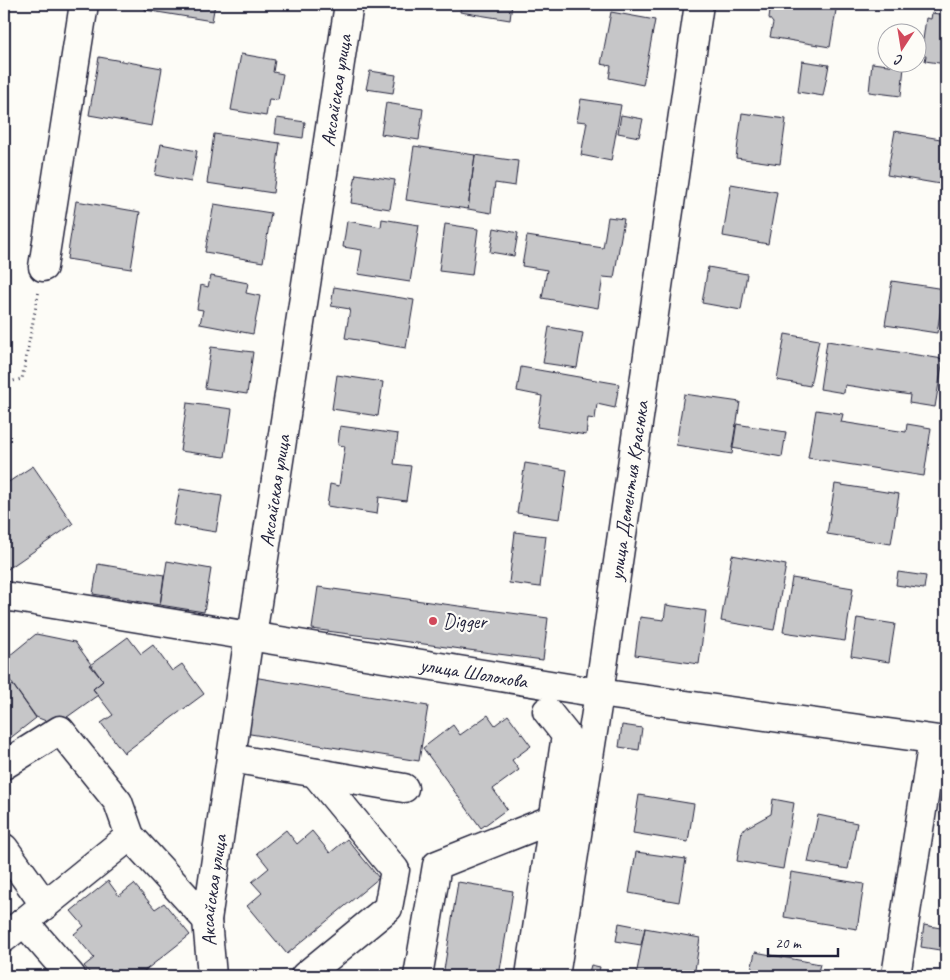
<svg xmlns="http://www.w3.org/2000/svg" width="950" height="980" viewBox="0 0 950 980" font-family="Caveat,sans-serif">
	<rect width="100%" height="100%" fill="#fdfcf7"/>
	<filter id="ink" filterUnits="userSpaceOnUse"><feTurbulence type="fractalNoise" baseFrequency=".02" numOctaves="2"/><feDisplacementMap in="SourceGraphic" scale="10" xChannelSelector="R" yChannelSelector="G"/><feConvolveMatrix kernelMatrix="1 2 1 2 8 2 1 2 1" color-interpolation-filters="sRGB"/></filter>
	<g filter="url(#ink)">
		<path fill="#c6c6c8" stroke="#22223b" d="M146,4H215L212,21L145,10Z
			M461,4H512L510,20L460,12Z
			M767,4H837L830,47L770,37L773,23L769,18L770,10Z
			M611,12L655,20L643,85L609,78L611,66L601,64Z
			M932,13L946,15V64L925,61L926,56L921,55L926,18L931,19Z
			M241,54L275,60L273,72L283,74L278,100L269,99L266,116L231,110Z
			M99,57L162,68L152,126L89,115Z
			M802,61L829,65L823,96L798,92Z
			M872,63L904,67L901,96L869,92Z
			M370,71L396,75L393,93L366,89Z
			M581,99L621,105L611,161L581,155L587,122L577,121Z
			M386,103L423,109L419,140L381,134Z
			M742,113L786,119L780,164L736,158Z
			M621,115L643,119L639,137L618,133Z
			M277,118L305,122L303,138L275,134Z
			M895,131L946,140V185L887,175Z
			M214,134L280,143L273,193L207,183Z
			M161,144L197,151L191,182L155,175Z
			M414,146L475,155L468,209L406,200Z
			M475,155L518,161L515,186L495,183L491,213L468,209Z
			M356,174L395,180L390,209L351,203Z
			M731,184L777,192L768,244L723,236Z
			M76,201L140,212L131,269L67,259Z
			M214,204L271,213L263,262L205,252Z
			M608,217L624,219L614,278L603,277L598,308L542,298L547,270L522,266L527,236L603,248Z
			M382,219L419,225L410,282L358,274L362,250L343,247L347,221L381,227Z
			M445,224L478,229L472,275L439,271Z
			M494,228L518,233L514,256L490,252Z
			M708,267L747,274L741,310L702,303Z
			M211,276L248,283L246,293L260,296L253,334L200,324L203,310L197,309L201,285L208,287Z
			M892,281L944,289L937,333L885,325Z
			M334,287L414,300L406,348L345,338L350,309L331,306Z
			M549,327L583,333L577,368L543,363Z
			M785,334L819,340L810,386L777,380Z
			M827,341L943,359L935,407L909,403L910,395L845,385L844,393L820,389Z
			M211,347L253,352L247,394L205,388Z
			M521,367L619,384L615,408L597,404L595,419L588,418L586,435L537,427L542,396L517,391Z
			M337,375L383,382L378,416L332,409Z
			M684,394L740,402L732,454L676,445Z
			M187,403L232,409L225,457L180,451Z
			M816,410L843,414L841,422L906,432L907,424L931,428L924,476L808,458Z
			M736,424L786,432L782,457L732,448Z
			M340,426L398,434L394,464L411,466L406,501L379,497L377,514L327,506L330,484L339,486L345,446L338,445Z
			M525,463L567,470L560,519L517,513Z
			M33,466L73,524L5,571L4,485Z
			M835,484L899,494L891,544L827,534Z
			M180,489L222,496L216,532L173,525Z
			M515,532L546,536L540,587L509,583Z
			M732,555L786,565L774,630L721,621Z
			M167,561L211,569L204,612L160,605Z
			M98,564L164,575L160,605L93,594Z
			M898,572L926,576L924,589L896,585Z
			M792,578L853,588L845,641L783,632Z
			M318,587L548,618L543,660L312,629Z
			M666,605L706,611L699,664L635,655L640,617L664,620Z
			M857,618L895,624L889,662L851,656Z
			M36,634L75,642L103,681L93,689L98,695L56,725L36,717L4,672V660Z
			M128,637L141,654L153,645L172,671L182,664L204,694L124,753L101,723L113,715L93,689L103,681L90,665Z
			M253,677L428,706L419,761L244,733Z
			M13,685L36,718L4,743V692Z
			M488,715L495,725L508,715L531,746L512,760L519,770L493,789L507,809L481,828L423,748L453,725L460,735Z
			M622,725L642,728L639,750L619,747Z
			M639,795L694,804L688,842L633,833Z
			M773,799L794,803L783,869L737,861L742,830L771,814Z
			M818,815L857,823L848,869L808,862Z
			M286,830L297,844L312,831L330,853L347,839L379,878L287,954L247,906L262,893L252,882L269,868L257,853Z
			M636,852L686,859L679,902L629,893Z
			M791,872L864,884L857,929L784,917Z
			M108,881L119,896L134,884L155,909L164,903L190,935L138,976H92L84,966L94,958L74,934L84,926L71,911Z
			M458,882L513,891L499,976H443Z
			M946,903V929L942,928Z
			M4,908L10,915L4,920Z
			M619,923L645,928L641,945L616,941Z
			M924,925L946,929V951L921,947Z
			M645,928L700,938L694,976H636Z
			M755,952L820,964L817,976H750Z
			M591,965L600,967L598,976H588Z
			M942,965H946V976H940Z"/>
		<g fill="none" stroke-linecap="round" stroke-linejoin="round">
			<g stroke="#22223b" stroke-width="31">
				<g id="minor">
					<path d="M43,267L84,4"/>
					<path id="s1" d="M4,596L599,693L946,741"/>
					<path d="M231,758L404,788"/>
					<path d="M4,765L60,730L118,802L130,836L207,920"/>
					<path d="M4,848L45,905"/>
					<path d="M24,922L71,976"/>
					<path d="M4,938L130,836"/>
					<path id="s2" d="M212,976L207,920L247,649L252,636L349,4"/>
					<path d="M305,976L388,908L395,870L315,773"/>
					<path d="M418,976L437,865L553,819"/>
					<path d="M530,976L566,735L547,711"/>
					<path id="s3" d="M555,976L599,693L699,4"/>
					<path d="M896,976L933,740"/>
				</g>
			</g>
			<path stroke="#22223b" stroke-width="3" stroke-dasharray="1 4" stroke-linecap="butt" d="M4,383L22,379L39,290"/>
			<use href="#minor" stroke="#fdfcf7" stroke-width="28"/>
		</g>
	</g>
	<circle fill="#d1495b" stroke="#fdfcf7" stroke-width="2" cx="433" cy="621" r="5"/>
	<g text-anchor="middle" stroke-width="4.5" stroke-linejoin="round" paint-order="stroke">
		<g font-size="20" fill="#22223b" stroke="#fdfcf7">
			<text dy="7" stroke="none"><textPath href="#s2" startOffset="896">Аксайская улица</textPath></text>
			<text dy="7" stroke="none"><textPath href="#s2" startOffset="491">Аксайская улица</textPath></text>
			<text dy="7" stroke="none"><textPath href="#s3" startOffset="491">улица Дементия Красюка</textPath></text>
			<text dy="7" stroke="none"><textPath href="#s1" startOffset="476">улица Шолохова</textPath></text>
			<text dy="7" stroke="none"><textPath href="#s2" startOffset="86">Аксайская улица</textPath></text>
		</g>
		<g font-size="20" fill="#22223b" stroke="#fdfcf7" text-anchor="start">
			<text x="443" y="628">Digger</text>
		</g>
	</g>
	<rect width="950" height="980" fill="none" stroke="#fdfcf7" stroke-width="20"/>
	<rect x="10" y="10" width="930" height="960" fill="none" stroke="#22223b" stroke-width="2" filter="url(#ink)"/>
	<g transform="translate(902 48) rotate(192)"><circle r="24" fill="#fdfcf7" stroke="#a5a5ac"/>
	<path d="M0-4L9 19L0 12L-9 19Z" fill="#d1495b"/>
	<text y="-8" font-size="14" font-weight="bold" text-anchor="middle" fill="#22223b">С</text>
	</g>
	<path d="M768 948v8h70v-8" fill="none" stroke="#22223b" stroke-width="2.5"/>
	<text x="775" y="948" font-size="15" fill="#22223b" stroke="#fdfcf7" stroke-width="4" paint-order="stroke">20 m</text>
</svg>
